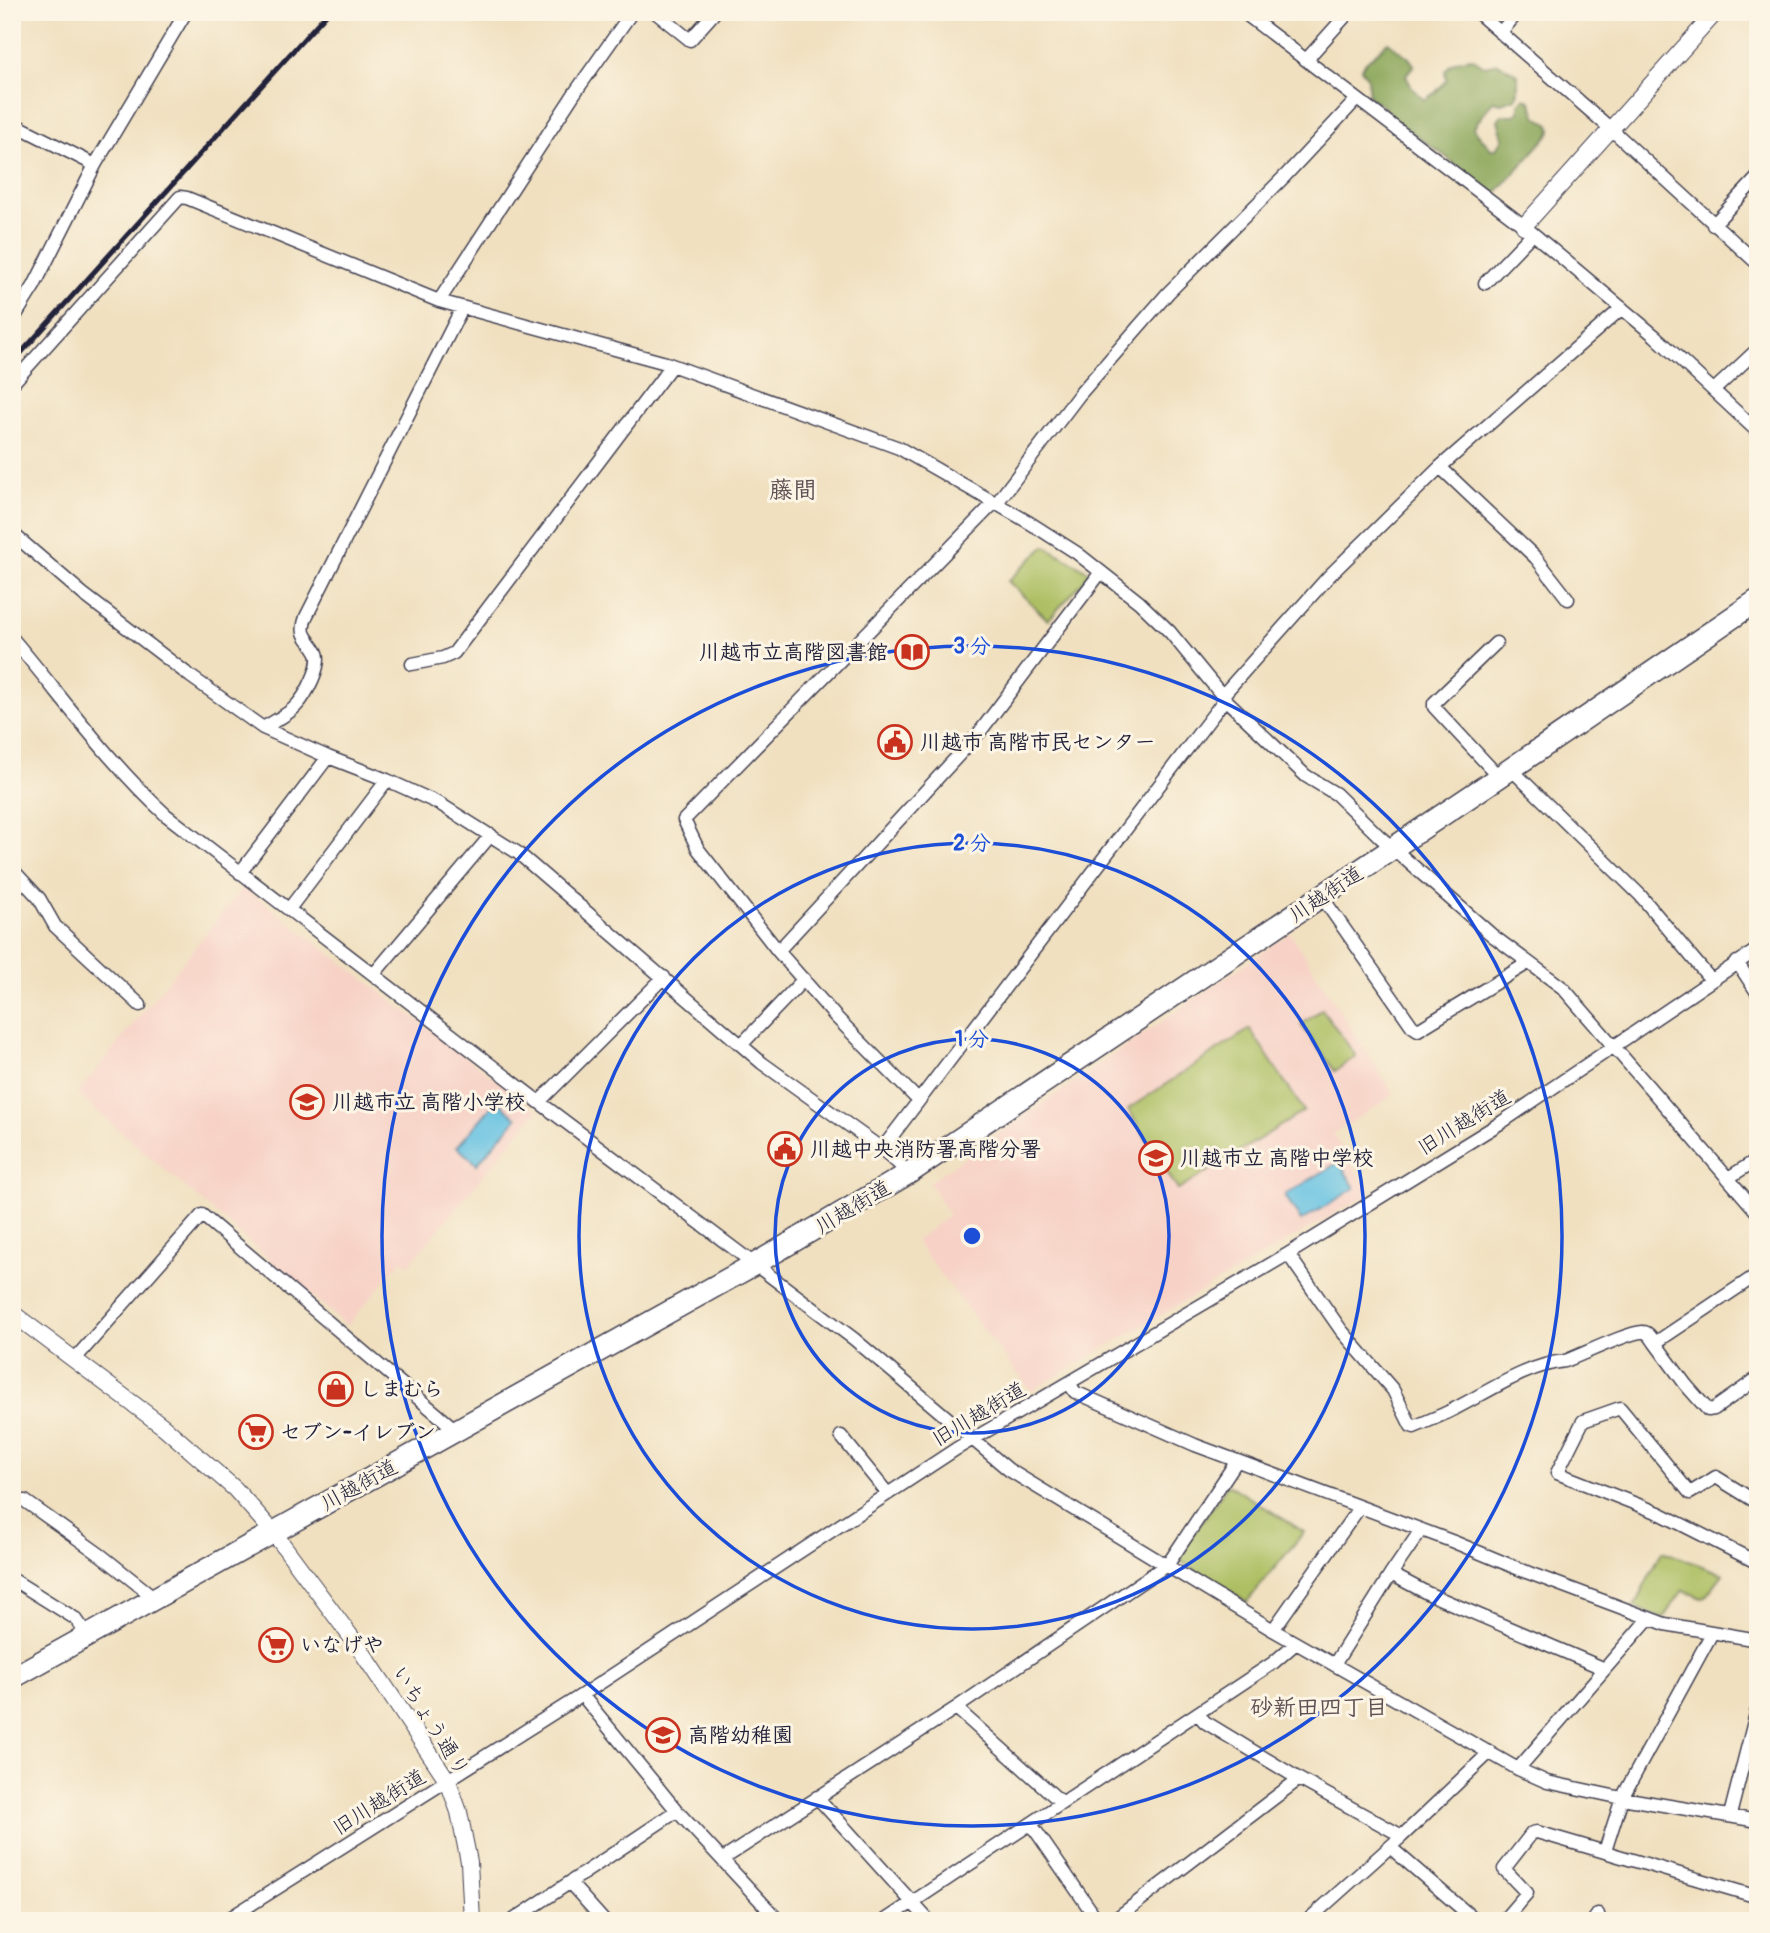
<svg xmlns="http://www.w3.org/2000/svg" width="1770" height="1933" viewBox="0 0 1770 1933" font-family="Pangolin,'Klee One',sans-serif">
	<rect width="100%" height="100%" fill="#fcf5e5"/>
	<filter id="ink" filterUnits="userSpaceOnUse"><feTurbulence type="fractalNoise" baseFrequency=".0143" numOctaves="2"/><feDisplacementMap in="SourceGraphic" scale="14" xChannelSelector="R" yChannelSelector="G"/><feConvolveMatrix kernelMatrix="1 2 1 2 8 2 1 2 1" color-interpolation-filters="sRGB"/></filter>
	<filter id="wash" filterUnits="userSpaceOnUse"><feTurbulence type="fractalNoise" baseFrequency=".00686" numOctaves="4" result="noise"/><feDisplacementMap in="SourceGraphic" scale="28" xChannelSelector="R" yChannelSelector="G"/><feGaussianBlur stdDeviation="1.57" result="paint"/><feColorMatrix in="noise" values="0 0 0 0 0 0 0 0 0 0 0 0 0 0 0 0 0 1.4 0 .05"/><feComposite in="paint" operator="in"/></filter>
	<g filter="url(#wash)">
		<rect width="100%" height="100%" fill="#f0e0c0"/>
		<path fill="#f7d1c6" d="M243,887L537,1111L409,1265L402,1260L347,1326L77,1094Z
			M1290,933L1394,1095L1333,1134L1370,1193L1031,1391L915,1241L949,1215L929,1182Z"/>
		<path fill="#adbf63" stroke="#68704f" stroke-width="2" d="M1045,546L1091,573L1048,620L1008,581Z
			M1322,1009L1356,1056L1335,1071L1301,1025Z
			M1250,1029L1304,1111L1178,1190L1128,1109Z
			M1228,1484L1304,1532L1247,1602L1181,1561L1179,1555Z
			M1662,1551L1723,1574L1705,1597L1701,1598L1683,1590L1663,1618L1634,1607Z"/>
		<path fill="#8aa659" stroke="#56644a" stroke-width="2" d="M1388,42L1409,58L1414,65L1406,75L1411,86L1424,100L1436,92L1447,80L1445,72C1452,60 1459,60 1472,58L1484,66L1498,63L1518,74V91L1516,98L1501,103L1493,101L1473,128L1491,149H1496L1503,139L1498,120L1502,115H1515L1519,111V103L1525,98L1531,102L1537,117L1550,125L1551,132L1497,192H1488L1445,156L1390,117L1384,107L1369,97L1367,77L1361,69L1365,63Z"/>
		<path fill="#64c1e2" stroke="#43728e" stroke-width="2" d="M497,1100L517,1118L477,1164L457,1147Z
			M1339,1162L1355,1188L1301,1221L1285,1195Z"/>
	</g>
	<g filter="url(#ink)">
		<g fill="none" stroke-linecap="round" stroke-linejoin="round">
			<g stroke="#413e4f" stroke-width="15">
				<path id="minor" d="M655,12L690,40L715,12
					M1243,12L1524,226L1655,336L1758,432
					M1477,12L1611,129L1758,264
					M1754,12L1758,15
					M1500,33L1518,12
					M1306,60L1349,12
					M12,123L95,165
					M1713,225L1758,177
					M1485,283L1532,234
					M439,301L574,94L632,12
					M12,321L34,286L95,165L186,12
					M12,384L180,197L187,198L439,301L666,363L899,448L1030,523L1077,553L1139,602L1170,632L1225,699L1306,776L1336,794L1380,837L1493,936L1563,988L1758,1213
					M1714,390L1758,349
					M1440,467L1536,558L1568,599
					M996,504L1079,395L1168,293L1285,176L1357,99
					M12,533L83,594L190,676L263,728L328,757L387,780L440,804L518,853L762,1063L882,1149L909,1173
					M12,638C63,698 108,762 166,815L539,1102L854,1339L1009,1470L1273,1630L1518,1769L1547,1782L1622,1798L1758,1821
					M1496,643L1434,703V707L1499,777
					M412,664L443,658L454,653L672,365
					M1222,696L1329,576L1440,467L1622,308
					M263,728C274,721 288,715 296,706C305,697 324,663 316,651C308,637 299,636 306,617L462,308
					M1511,769L1640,895L1711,980
					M12,869L39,898L55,926L140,1005
					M240,873L328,757
					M1322,897L1412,1026L1418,1030L1528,963
					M289,909L387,780
					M778,951L979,733L1101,572
					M1737,962L1758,994
					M374,974L491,835
					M741,1045L804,979
					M918,1100L835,1016L778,951L698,849L684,820L994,503
					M539,1102L664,977
					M882,1149L1225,699
					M1728,1178L1758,1159
					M1288,1254L1341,1330L1393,1390L1411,1426L1414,1427C1427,1421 1441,1416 1454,1409C1488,1392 1526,1365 1565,1361C1579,1356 1631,1331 1643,1332C1649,1332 1652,1339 1655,1343L1758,1274
					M1655,1343L1686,1385L1708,1410L1714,1409L1758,1378
					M74,1360L202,1215L457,1431
					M1069,1383L1075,1392L1195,1445L1454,1542L1529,1573L1665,1624L1758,1640
					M841,1436L888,1494
					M25,1501L102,1556L156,1599
					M1758,1503L1716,1477L1690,1493L1620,1408L1583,1421L1557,1473L1659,1513L1758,1563
					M1421,1530L1391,1574L1427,1593L1605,1669
					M12,1579L76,1619L88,1636
					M1273,1630L1359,1508
					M1334,1665L1391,1574
					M582,1695L677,1811L779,1921
					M956,1708L1062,1803
					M1198,1714L1205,1722L1299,1779L1402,1836
					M1518,1769L1649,1618
					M817,1797L929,1921
					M1730,1815L1758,1706
					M1031,1824L1098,1921
					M1390,1847L1476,1921
					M1605,1851L1622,1798L1712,1633
					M723,1859L956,1708L1168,1564L1236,1462
					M570,1883L604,1921
					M225,1921L582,1695L956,1449L1288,1254L1502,1122L1758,949
					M512,1921L677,1811
					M884,1921L1273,1663L1296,1643
					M1113,1921L1299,1779
					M1307,1921L1402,1836L1490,1752
					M1503,1921L1527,1893L1504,1869L1532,1833L1537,1832L1758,1897
					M1593,1921L1598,1914"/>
			</g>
			<g stroke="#413e4f" stroke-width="18">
				<path id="tertiary" d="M1524,226L1716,12
					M12,1313L164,1427L235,1489L274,1533L360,1649L448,1781L459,1812L469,1862L472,1921"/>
			</g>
			<g stroke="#413e4f" stroke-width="24">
				<path id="trunk" d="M12,1678L755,1264L909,1173L1499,777L1758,600"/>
			</g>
			<use href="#minor" stroke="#fff" stroke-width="12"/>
			<use href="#tertiary" stroke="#fff" stroke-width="16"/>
			<use href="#trunk" stroke="#fff" stroke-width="21"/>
			<path stroke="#22223b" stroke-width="5" d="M12,363L328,12"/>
		</g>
	</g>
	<g fill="none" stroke="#1d4ed8" stroke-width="3.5">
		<circle cx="972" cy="1236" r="197"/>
		<circle cx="972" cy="1236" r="393"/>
		<circle cx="972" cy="1236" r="590"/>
	</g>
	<defs>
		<g id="library-ring" transform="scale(1.75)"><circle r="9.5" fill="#fcf5e5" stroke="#c8321e" stroke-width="1.5"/><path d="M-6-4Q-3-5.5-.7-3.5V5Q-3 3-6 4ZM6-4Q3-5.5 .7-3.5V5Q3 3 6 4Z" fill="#c8321e"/></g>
		<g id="civic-ring" transform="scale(1.75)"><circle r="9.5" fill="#fcf5e5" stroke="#c8321e" stroke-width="1.5"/><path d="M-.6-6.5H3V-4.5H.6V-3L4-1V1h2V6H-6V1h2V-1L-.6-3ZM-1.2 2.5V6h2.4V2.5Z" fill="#c8321e"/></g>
		<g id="school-ring" transform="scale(1.75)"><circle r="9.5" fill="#fcf5e5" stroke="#c8321e" stroke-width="1.5"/><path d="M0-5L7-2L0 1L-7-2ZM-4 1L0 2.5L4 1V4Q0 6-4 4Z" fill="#c8321e"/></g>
		<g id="shop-ring" transform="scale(1.75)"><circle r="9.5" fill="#fcf5e5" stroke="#c8321e" stroke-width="1.5"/><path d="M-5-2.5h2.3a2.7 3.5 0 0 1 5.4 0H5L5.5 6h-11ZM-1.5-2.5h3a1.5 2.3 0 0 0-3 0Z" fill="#c8321e"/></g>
		<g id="supermarket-ring" transform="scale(1.75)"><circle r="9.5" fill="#fcf5e5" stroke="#c8321e" stroke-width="1.5"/><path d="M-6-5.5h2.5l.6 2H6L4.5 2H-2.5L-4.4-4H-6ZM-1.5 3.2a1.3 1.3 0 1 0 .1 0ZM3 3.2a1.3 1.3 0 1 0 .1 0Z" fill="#c8321e"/></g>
	</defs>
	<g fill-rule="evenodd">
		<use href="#library-ring" x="912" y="652"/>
		<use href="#civic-ring" x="895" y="742"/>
		<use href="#school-ring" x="307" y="1102"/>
		<use href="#civic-ring" x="785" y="1149"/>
		<use href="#school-ring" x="1156" y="1158"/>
		<use href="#shop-ring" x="336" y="1389"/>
		<use href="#supermarket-ring" x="256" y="1432"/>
		<use href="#supermarket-ring" x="276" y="1645"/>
		<use href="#school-ring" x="663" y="1735"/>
	</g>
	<g text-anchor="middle" stroke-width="6" stroke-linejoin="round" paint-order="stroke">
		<g font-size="21" font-weight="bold" fill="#22223b" stroke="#fcf5e5" text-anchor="start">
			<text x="888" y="659" text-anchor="end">川越市立高階図書館</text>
			<text x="920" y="749">川越市 高階市民センター</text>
			<text x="332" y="1109">川越市立 高階小学校</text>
			<text x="810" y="1156">川越中央消防署高階分署</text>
			<text x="1180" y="1165">川越市立 高階中学校</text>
			<text x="360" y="1396">しまむら</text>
			<text x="280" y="1439">セブン-イレブン</text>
			<text x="300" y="1652">いなげや</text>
			<text x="688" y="1742">高階幼稚園</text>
		</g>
		<g font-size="21" fill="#22223b" stroke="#fcf5e5">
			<text transform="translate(1326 894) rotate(-34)" y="7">川越街道</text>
			<text transform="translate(1464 1122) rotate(-32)" y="7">旧川越街道</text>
			<text transform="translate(853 1207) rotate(-31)" y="7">川越街道</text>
			<text transform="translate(979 1414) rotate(-31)" y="7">旧川越街道</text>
			<text transform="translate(359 1485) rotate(-29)" y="7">川越街道</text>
			<text transform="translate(431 1721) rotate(58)" y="7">いちょう通り</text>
			<text transform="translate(379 1802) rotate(-32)" y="7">旧川越街道</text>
		</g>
		<g font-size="23" font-weight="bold" fill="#605054" stroke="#fcf5e5">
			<text x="1319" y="1715">砂新田四丁目</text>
		</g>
		<g font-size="24" font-weight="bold" fill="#605054" stroke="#fcf5e5">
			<text x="793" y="498">藤間</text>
		</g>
	</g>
	<circle cx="972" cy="1236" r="10" fill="#1d4ed8" stroke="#fcf5e5" stroke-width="3.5"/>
	<g font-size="21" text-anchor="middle" font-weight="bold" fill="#1d4ed8" stroke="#fcf5e5" stroke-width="6" stroke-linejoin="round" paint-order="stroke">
		<text x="972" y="653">3 分</text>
		<text x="972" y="850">2 分</text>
		<text x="972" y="1046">1 分</text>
	</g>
	<rect width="1770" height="1933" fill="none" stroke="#fcf5e5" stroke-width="42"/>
</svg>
